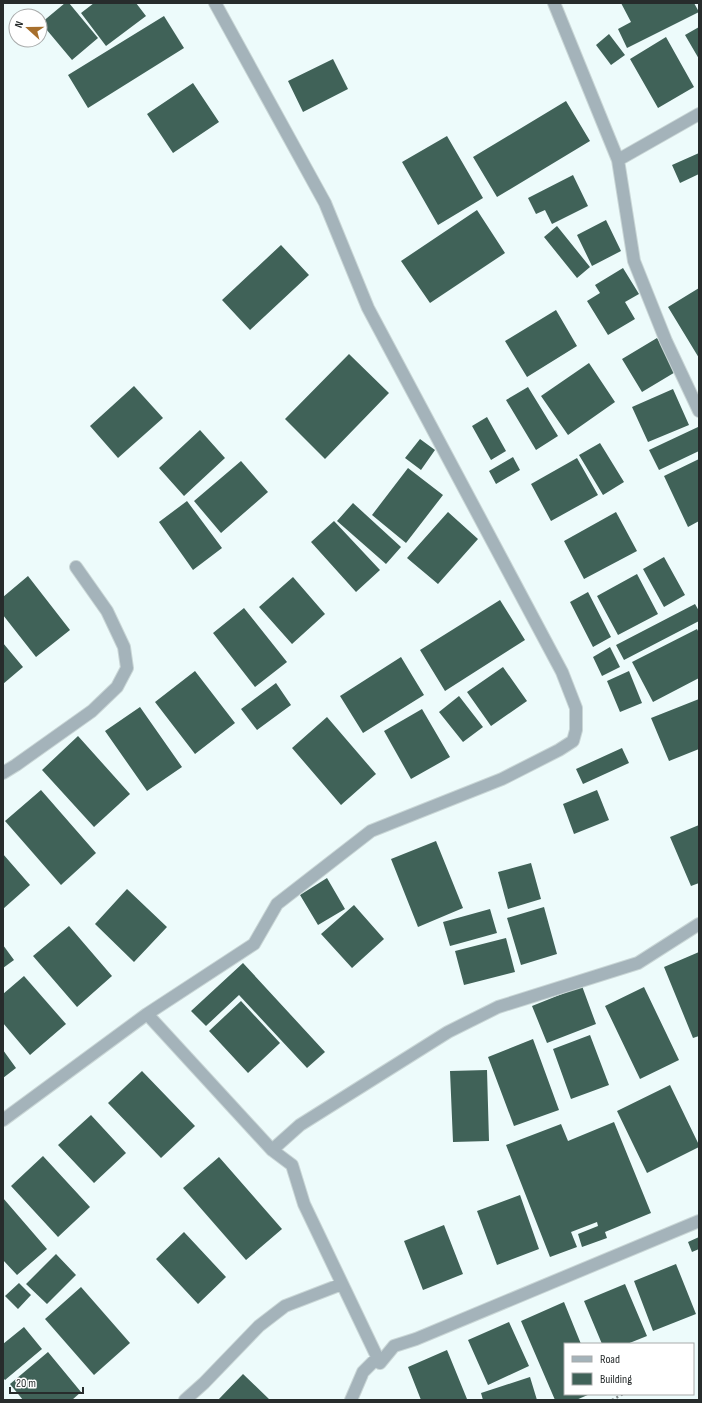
<svg xmlns="http://www.w3.org/2000/svg" width="702" height="1403" viewBox="0 0 702 1403" font-family="'Sofia Sans Condensed',sans-serif">
	<rect width="100%" height="100%" fill="#edfbfb"/>
	<path fill="#406258" d="M65,3H69L98,38L72,60L41,23Z
		M94,3H136L146,16L106,46L81,13Z
		M621,3H694L699,12L627,48L618,29L631,22Z
		M164,16L184,48L88,108L68,75Z
		M699,27V59L685,35Z
		M609,34L625,55L611,65L596,45Z
		M666,37L694,87L658,108L630,59Z
		M333,59L348,89L303,112L288,81Z
		M193,83L219,122L173,153L147,114Z
		M566,101L590,141L497,197L473,157Z
		M447,136L483,198L438,225L402,162Z
		M699,153V174L680,183L672,165Z
		M573,175L588,206L552,224L545,210L536,214L528,198Z
		M477,210L505,253L430,303L401,261Z
		M606,220L621,251L592,266L577,235Z
		M557,226L590,267L577,278L544,237Z
		M281,245L309,275L250,330L222,300Z
		M623,268L639,294L625,302L635,319L608,335L587,301L600,293L595,285Z
		M699,288V358L668,307Z
		M556,310L577,346L527,377L505,341Z
		M657,338L677,371L642,392L622,359Z
		M349,354L389,393L325,459L285,419Z
		M589,363L615,402L568,435L541,396Z
		M134,386L163,418L118,458L90,426Z
		M528,387L558,436L536,450L506,400Z
		M673,389L689,425L648,442L632,407Z
		M487,417L506,451L491,460L472,426Z
		M698,427L699,430V451L659,470L649,450Z
		M200,430L225,458L184,496L159,468Z
		M420,439L435,450L421,470L405,458Z
		M600,443L624,482L603,495L579,455Z
		M513,457L520,470L496,484L489,471Z
		M577,458L598,495L551,521L531,484Z
		M699,459V521L688,527L664,476Z
		M241,461L268,492L221,533L194,501Z
		M408,468L443,495L406,543L372,515Z
		M187,501L222,548L193,570L159,522Z
		M353,503L401,547L386,564L337,521Z
		M448,512L478,539L438,584L407,558Z
		M616,512L637,551L584,579L564,541Z
		M334,521L380,570L356,592L311,542Z
		M664,557L685,595L664,607L643,569Z
		M637,574L658,614L618,635L597,596Z
		M28,576L70,630L36,657L3,615V597Z
		M293,577L325,614L292,644L259,607Z
		M588,592L611,637L593,647L570,602Z
		M500,600L525,640L445,691L420,650Z
		M695,604L699,611V621L624,660L616,645Z
		M244,608L287,662L255,687L213,633Z
		M697,629L699,633V678L653,702L632,662Z
		M3,643L23,667L3,684Z
		M610,647L620,667L602,676L593,657Z
		M401,657L424,695L363,733L340,696Z
		M503,667L527,701L491,726L467,692Z
		M195,671L235,723L195,754L155,702Z
		M629,671L642,703L620,712L607,681Z
		M276,683L291,705L257,730L241,709Z
		M459,696L483,727L463,742L439,712Z
		M699,699V749L669,761L651,718Z
		M140,707L182,767L147,791L105,731Z
		M422,709L450,757L411,779L384,731Z
		M327,717L376,774L341,805L292,748Z
		M78,736L130,794L94,827L42,770Z
		M622,748L629,763L583,784L576,769Z
		M41,790L96,853L61,885L5,821Z
		M597,790L609,820L574,834L563,804Z
		M699,825V883L691,886L670,837Z
		M436,841L463,908L418,927L391,859Z
		M3,854L30,885L3,909Z
		M531,863L541,899L508,909L498,872Z
		M327,878L345,909L318,925L300,895Z
		M127,889L167,927L134,962L95,924Z
		M354,905L384,939L352,968L321,934Z
		M544,907L557,954L521,965L507,918Z
		M490,909L497,933L450,946L443,922Z
		M69,926L112,976L77,1007L33,956Z
		M506,938L515,972L464,985L455,951Z
		M3,945L14,960L3,968Z
		M699,952V1036L693,1038L664,967Z
		M243,963L325,1052L307,1068L239,995L206,1026L191,1011Z
		M24,976L66,1024L30,1055L3,1023V994Z
		M582,986L596,1024L547,1043L532,1006Z
		M644,987L679,1060L640,1079L605,1006Z
		M241,1001L280,1043L248,1073L209,1031Z
		M590,1035L609,1085L571,1099L553,1049Z
		M533,1039L559,1110L514,1126L488,1057Z
		M3,1050L16,1068L3,1078Z
		M487,1070L489,1141L453,1142L450,1071Z
		M142,1071L195,1126L161,1158L108,1103Z
		M670,1085L699,1145V1147L647,1173L617,1111Z
		M91,1115L126,1153L94,1183L58,1145Z
		M614,1122L651,1213L605,1232L607,1238L582,1247L578,1234L598,1226L597,1222L571,1232L577,1247L550,1257L506,1145L561,1124L568,1141Z
		M43,1156L90,1207L58,1237L11,1186Z
		M219,1157L282,1229L246,1260L183,1188Z
		M520,1195L539,1249L497,1265L477,1211Z
		M3,1198L47,1249L17,1275L3,1260Z
		M444,1225L463,1274L423,1290L404,1241Z
		M184,1232L226,1277L198,1304L156,1259Z
		M699,1237V1249L692,1252L688,1242Z
		M56,1254L76,1275L47,1304L26,1284Z
		M676,1264L696,1314L653,1331L634,1281Z
		M19,1283L31,1295L18,1309L5,1296Z
		M625,1284L647,1336L627,1344H602L584,1301Z
		M81,1287L130,1343L94,1375L45,1319Z
		M564,1302L581,1344H565V1394H590L576,1400H555L521,1321Z
		M509,1322L529,1366L488,1385L468,1340Z
		M24,1327L42,1349L5,1380L3,1378V1344Z
		M447,1350L467,1399L421,1400L408,1367Z
		M48,1352L81,1392L72,1400H23L10,1384Z
		M243,1374L270,1400H218Z
		M530,1377L537,1400H483L481,1393Z"/>
	<g fill="none" stroke-linecap="round" stroke-linejoin="round">
		<g stroke="#c9d6d6" stroke-width="14">
			<path id="minor" d="M554,3L618,160L699,114
				M618,160L634,261L666,341L699,411
				M3,773L16,765L92,711L117,687L127,668L124,647L107,611L76,567
				M147,1014L272,1150L292,1165L304,1204L380,1363
				M3,1120L147,1014L254,944L277,904L371,831L502,779L559,750L573,741L576,730V708L562,672L368,308L325,203L215,3
				M272,1150L300,1125L448,1032L498,1007L638,963L699,924
				M380,1363L394,1346L416,1339L699,1221
				M185,1400L204,1383L259,1326L285,1306L342,1284
				M351,1400L363,1372L376,1359L380,1363"/>
		</g>
		<path stroke="#808989" stroke-width="2.5" stroke-dasharray="2 3" stroke-linecap="butt" d="M612,1400L623,1394"/>
		<use href="#minor" stroke="#a4b3ba" stroke-width="12"/>
	</g>
	<rect width="702" height="1403" fill="none" stroke="#272c2c" stroke-width="8"/>
	<rect x="564" y="1343" width="130" height="52" fill="#ffffff" stroke="#a9abab"/>
	<rect x="572" y="1356" width="20" height="6" fill="#a4b3ba" stroke="#a9abab"/>
	<text x="600" y="1363" font-size="12" fill="#272c2c">Road</text>
	<rect x="572" y="1373" width="20" height="12" fill="#406258" stroke="#a9abab"/>
	<text x="600" y="1383" font-size="12" fill="#272c2c">Building</text>
	<g transform="translate(28 28) rotate(291)"><circle r="19" fill="#ffffff" stroke="#a9abab"/>
	<path d="M0-3L7 15L0 10L-7 15Z" fill="#a76f2c"/>
	<text y="-6" font-size="11" font-weight="bold" text-anchor="middle" fill="#272c2c">N</text>
	</g>
	<path d="M10 1387v6h73v-6" fill="none" stroke="#272c2c" stroke-width="2"/>
	<text x="16" y="1387" font-size="12" fill="#272c2c" stroke="#ffffff" stroke-width="3" paint-order="stroke">20 m</text>
</svg>
